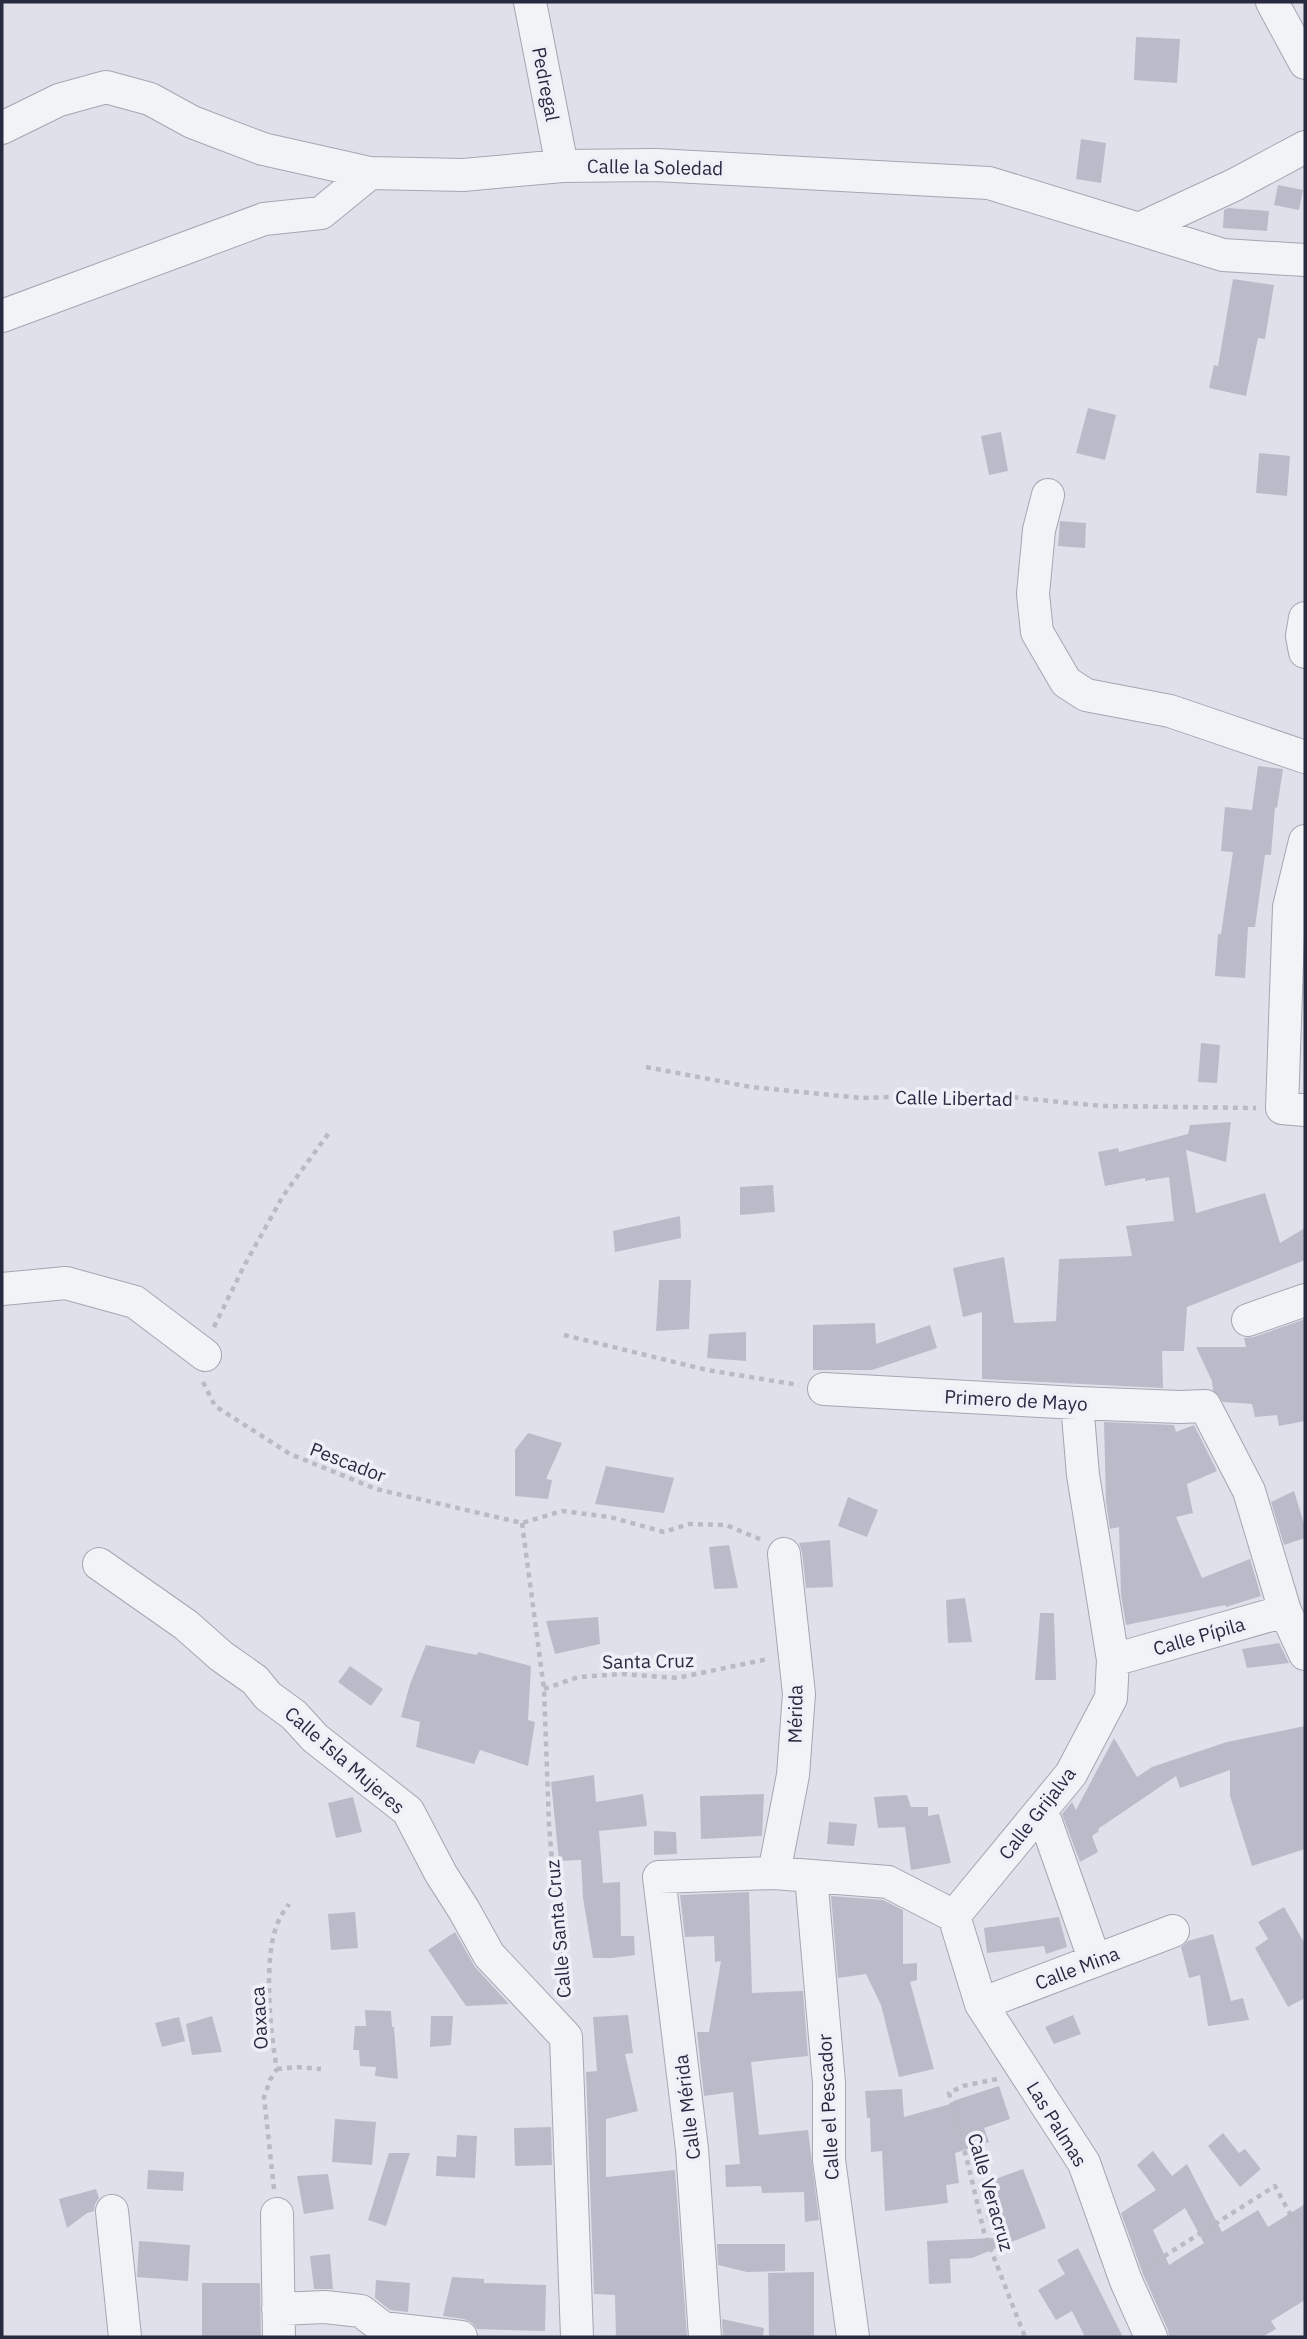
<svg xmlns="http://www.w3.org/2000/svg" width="1307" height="2339" viewBox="0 0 1307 2339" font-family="'IBM Plex Sans',sans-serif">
	<rect width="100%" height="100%" fill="#dfe0e9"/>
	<path fill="#b9bbc9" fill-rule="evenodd" d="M1136,37L1180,39L1177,83L1134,80Z
		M1081,139L1106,143L1101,183L1076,179Z
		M1278,185L1303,190L1299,210L1274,205Z
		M1228,208L1269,211L1267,231L1223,228L1224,210Z
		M1233,279L1274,285L1265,339L1258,338L1246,396L1209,388L1214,365L1218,366Z
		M1088,408L1116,415L1105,460L1076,453Z
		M1001,432L1008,471L989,475L981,436Z
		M1259,453L1290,456L1287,496L1256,493Z
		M1060,521L1086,523L1085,548L1058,546Z
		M1258,766L1283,769L1277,808L1275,807L1271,855H1265L1255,927H1248L1245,978L1215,976L1218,934H1221L1233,852L1221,851L1225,807L1252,810Z
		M1201,1043L1220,1045L1217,1083L1198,1082Z
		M1231,1122L1226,1162L1186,1150L1196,1213L1265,1193L1280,1243L1305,1228V1260L1187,1307L1184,1351H1162L1163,1388L982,1379V1312L963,1317L953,1268L1004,1257L1014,1323L1056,1321L1059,1259L1132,1256L1126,1226L1174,1221L1169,1177L1145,1181V1178L1105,1186L1098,1152L1118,1148L1119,1152L1188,1134L1190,1125Z
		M773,1185L775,1212L740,1215V1187Z
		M680,1216L681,1238L615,1252L613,1231Z
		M659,1280H691L689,1329L656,1331Z
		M1305,1319V1421L1279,1426L1277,1415L1255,1417L1252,1404L1223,1402L1213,1390L1212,1381L1196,1347H1246L1244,1338L1254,1337Z
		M875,1323L876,1344L930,1325L937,1348L872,1370H813V1325Z
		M746,1332V1361L707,1358L709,1334Z
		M1104,1422L1174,1425L1176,1432L1194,1425L1217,1471L1187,1484L1193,1513L1176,1517L1202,1578L1250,1559L1261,1596L1226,1607L1225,1605L1126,1625L1121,1595L1119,1527L1110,1529L1106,1502Z
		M528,1433L562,1443L546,1479L552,1480L548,1499L515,1496V1450Z
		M606,1466L674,1478L664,1513L595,1504Z
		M1294,1491L1305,1527V1538L1284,1545L1271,1502Z
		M848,1497L878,1510L867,1537L838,1526Z
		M830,1540L833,1587L806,1588L802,1552L799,1543Z
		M729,1545L738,1588L714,1589L709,1547Z
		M965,1598L972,1642L948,1643L946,1600Z
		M1040,1613H1054L1056,1680H1035Z
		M598,1617L600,1644L555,1654L546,1621Z
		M1279,1643L1289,1663L1247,1668L1242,1649Z
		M426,1645L477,1655L478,1652L531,1666L528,1720L535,1722L528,1766L480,1750L474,1764L416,1747L420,1722L401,1717L410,1684Z
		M350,1666L383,1689L371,1706L338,1682Z
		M1305,1726V1849L1252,1866L1230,1796V1770L1180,1788L1176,1776L1098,1829L1099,1831L1092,1836L1098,1852L1080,1862L1062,1814L1072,1802L1076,1810L1114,1738L1137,1777L1152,1767L1227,1742Z
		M594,1775L596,1802L643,1794L647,1826L599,1831L603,1883L620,1882L621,1936H634L635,1955L612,1958H593L583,1898L581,1860L559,1861L551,1782Z
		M764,1794L762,1836L701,1839L700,1796Z
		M907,1795L911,1807H928V1816L939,1814L951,1863L911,1870L905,1827L878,1828L874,1797Z
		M353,1797L362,1832L336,1838L328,1803Z
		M829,1822L857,1824L854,1846L827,1844Z
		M654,1831L676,1832L677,1854L654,1855Z
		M749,1892L752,1993L803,1991L808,2056L751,2062L759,2135L808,2130L819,2220L805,2222L804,2192L762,2193L761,2186L726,2187L725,2165L740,2164L733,2092L704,2096L697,2032H709L721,1961L715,1962L714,1936L685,1937L680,1895Z
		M831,1896L883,1900L903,1910V1964L917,1963V1980L910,1982L934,2069L899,2077L881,2005L866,1974L838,1978Z
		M1284,1907L1305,1944V1998L1288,2007L1255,1948L1268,1939L1258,1922Z
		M355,1912L358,1948L331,1950L328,1914Z
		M1059,1917L1067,1947L1046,1954L1044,1946L987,1953L984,1928Z
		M455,1932L475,1967L509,2004L466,2006L428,1950Z
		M1213,1934L1231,2001L1243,1998L1249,2020L1208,2026L1200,1975L1189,1978L1181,1947L1188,1941Z
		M365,2010L391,2011L392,2027H394L398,2079L375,2076L376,2067L360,2066L359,2050H353L355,2026H366Z
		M628,2015L633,2053L625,2054L638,2111L606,2119V2177L675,2170L687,2337H616L615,2295L594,2294L586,2072L597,2071L593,2017Z
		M1073,2015L1081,2034L1054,2044L1045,2027Z
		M212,2016L222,2052L192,2055L186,2024Z
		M431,2016H453L451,2045L430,2047Z
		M179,2017L185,2041L162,2047L155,2023Z
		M999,2086L1010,2119L984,2128L989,2142L955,2153L959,2183L946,2185L948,2203L885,2211L882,2151L871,2152L870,2118H867L865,2091L902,2089L904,2117L954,2103L953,2101Z
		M335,2119L376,2122L372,2165L332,2162Z
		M551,2127L552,2165L515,2166L514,2128Z
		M1223,2133L1239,2153L1245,2149L1261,2169L1240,2187L1208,2146Z
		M457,2135L477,2136L475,2178L436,2176L437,2156L456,2157Z
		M1153,2151L1172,2176L1187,2164L1222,2232L1258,2210L1268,2227L1305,2204V2300L1271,2321L1276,2329L1262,2337H1169L1168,2330L1143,2274L1121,2213L1156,2190L1137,2165ZM1185,2208L1204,2243L1169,2265L1153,2230Z
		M389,2153H410L386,2226L368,2220Z
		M1023,2169L1046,2228L972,2258L950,2259L951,2283L929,2284L927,2241L995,2238L986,2216L993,2213L982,2184Z
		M148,2170L184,2172L183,2191L147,2189Z
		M328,2174L334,2209L304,2214L297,2176Z
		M96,2189L99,2198L95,2204L94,2211L87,2213L67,2228L59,2199Z
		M139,2241L190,2245L188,2281L137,2277Z
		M717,2244H785V2271L747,2272L718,2265Z
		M1078,2248L1123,2337H1085L1072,2311L1056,2320L1038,2290L1065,2274L1057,2260Z
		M330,2254L333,2289H314L310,2256Z
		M814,2272V2337H769L768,2273Z
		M452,2277L484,2279V2283L546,2285L545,2331L477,2329L472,2323L464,2319L443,2316Z
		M376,2280L410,2283L408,2312L390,2310L375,2298Z
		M202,2283H260L261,2337H202Z
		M722,2319L764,2328L763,2337H723Z"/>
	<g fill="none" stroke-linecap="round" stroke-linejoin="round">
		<g stroke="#a4a6b3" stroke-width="34">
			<path id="minor" d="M530,2L562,166
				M1272,2L1305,63
				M2,128L59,100L106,87L150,99L192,122L263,149L370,173L463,175L562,166L656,165L989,183L1139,229L1234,185L1305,147
				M1139,229L1223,255L1305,260
				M2,316L264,219L321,213L370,173
				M1048,495L1039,530L1033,594L1037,632L1066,682L1086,695L1170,711L1305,757
				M1305,618L1302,636L1305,652
				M1305,841L1289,907L1282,1108L1305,1110
				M2,1289L66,1283L135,1302L205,1355
				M1248,1320L1305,1300
				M824,1389L1077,1403L1180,1407L1205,1406L1249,1491L1285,1611L1305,1654
				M99,1564L186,1625L221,1656L255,1680L268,1696L294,1715L315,1738L408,1811L441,1874L464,1910L489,1955L566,2037L577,2337
				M1113,1660L1285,1611
				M1038,1814L1046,1822L1095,1961
				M774,1873L793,1775L799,1694L784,1554
				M811,1876L829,2083V2160L853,2337
				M954,1916L981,2004L1084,2163L1126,2281L1151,2337
				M981,2004L1173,1931
				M112,2211L125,2337
				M277,2214L279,2337
				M278,2309L325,2307L361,2311L383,2328L461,2337
				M705,2337L692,2149L659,1877L774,1873L888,1882L954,1916L1071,1774L1111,1698L1113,1660L1083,1475L1077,1403"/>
		</g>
		<path stroke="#b9bbc4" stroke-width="4.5" stroke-dasharray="5 5" stroke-linecap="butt" d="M646,1067L751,1087L862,1098L979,1094L1102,1106L1256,1108
			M214,1327L244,1266L283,1196L331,1130
			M564,1335L707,1370L799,1385
			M203,1382L215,1406L290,1454L376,1489L522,1523L562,1511L610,1517L664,1532L689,1524L726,1525L762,1540
			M522,1523L544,1689L549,1825L563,1994
			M544,1689L578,1677L622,1674L677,1678L768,1659
			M277,2069L297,2067L321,2069
			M997,2079L963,2086L949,2093L968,2164L984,2232L1025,2337
			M274,2189L264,2097L270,2080L277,2069C270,2033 262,1951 280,1918C282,1913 286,1909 289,1904
			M1147,2267L1275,2186L1305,2242"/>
		<use href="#minor" stroke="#f2f3f7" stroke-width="32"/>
	</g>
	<g text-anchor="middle" stroke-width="7" stroke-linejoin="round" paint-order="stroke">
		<g font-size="19" fill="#272a41" stroke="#eff0f7">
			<text transform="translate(546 84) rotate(79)" y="7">Pedregal</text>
			<text transform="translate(655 167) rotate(1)" y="7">Calle la Soledad</text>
			<text transform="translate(954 1098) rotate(1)" y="7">Calle Libertad</text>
			<text transform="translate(1016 1400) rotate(3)" y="7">Primero de Mayo</text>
			<text transform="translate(348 1462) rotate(21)" y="7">Pescador</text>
			<text transform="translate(1199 1636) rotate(-16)" y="7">Calle Pípila</text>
			<text transform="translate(648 1661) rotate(-1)" y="7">Santa Cruz</text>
			<text transform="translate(795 1714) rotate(-89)" y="7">Mérida</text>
			<text transform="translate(345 1760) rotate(41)" y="7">Calle Isla Mujeres</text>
			<text transform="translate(1037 1813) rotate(-52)" y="7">Calle Grijalva</text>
			<text transform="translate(558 1929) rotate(-95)" y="7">Calle Santa Cruz</text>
			<text transform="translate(1077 1968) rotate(-21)" y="7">Calle Mina</text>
			<text transform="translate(259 2018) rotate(-93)" y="7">Oaxaca</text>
			<text transform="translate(687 2107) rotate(-97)" y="7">Calle Mérida</text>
			<text transform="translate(828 2107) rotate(-93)" y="7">Calle el Pescador</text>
			<text transform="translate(1057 2124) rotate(58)" y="7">Las Palmas</text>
			<text transform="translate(991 2192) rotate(74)" y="7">Calle Veracruz</text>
		</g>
	</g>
	<rect width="1307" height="2339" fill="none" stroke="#272a41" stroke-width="7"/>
</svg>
